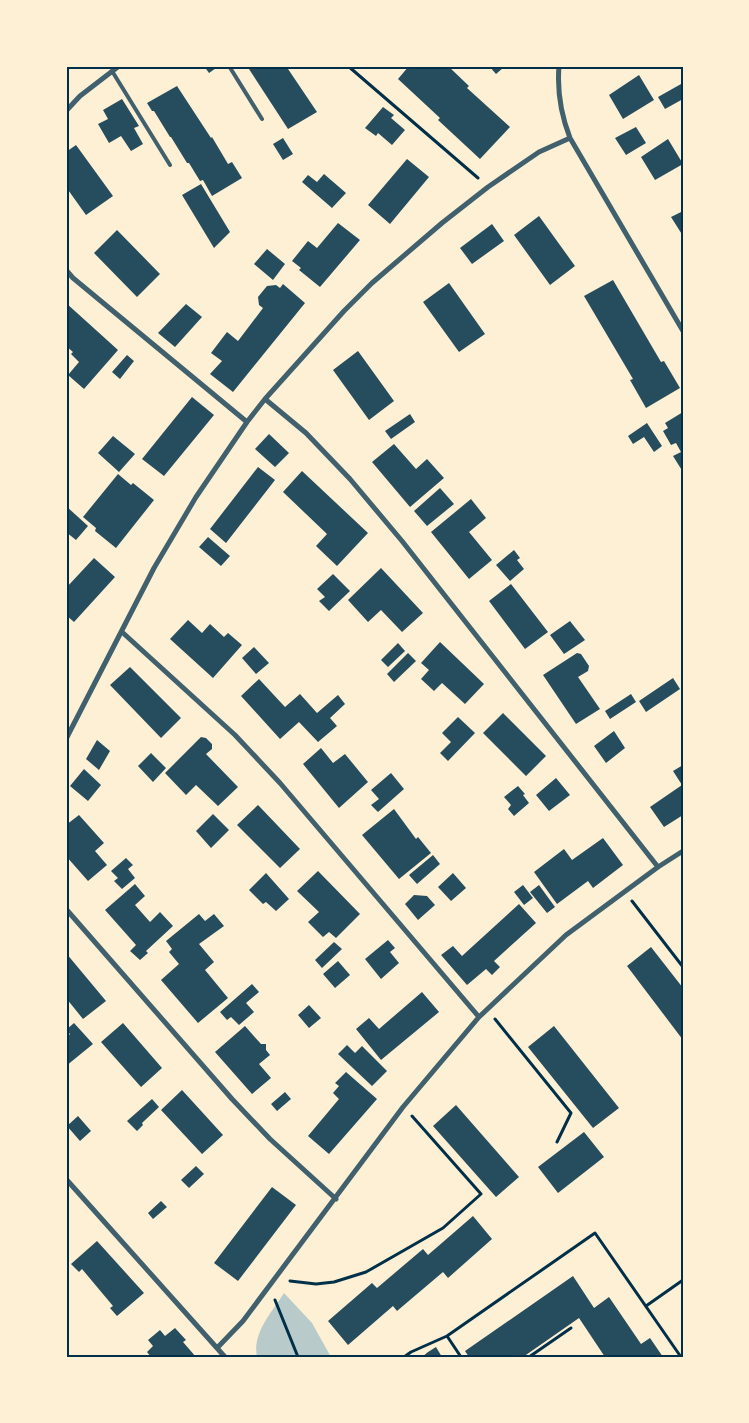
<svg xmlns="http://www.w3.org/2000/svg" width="749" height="1423" viewBox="0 0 749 1423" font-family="Signika,sans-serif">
	<rect width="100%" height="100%" fill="#fdf0d5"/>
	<path fill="#b9caca" d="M284,1293L312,1323L331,1357H257C252,1333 272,1312 284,1293Z"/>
	<path fill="#264d5e" d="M204,66H219L209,73Z
		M247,66H286L317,112L288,129Z
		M409,66H448L469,86L467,88L510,127L480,159L438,120L440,118L398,79Z
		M489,66H501L503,68L496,74Z
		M639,75L654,100L623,119L609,95Z
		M681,84L683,99L665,109L658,97Z
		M177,86L211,138L212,137L228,164L232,162L242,178L212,196L203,180L200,181L189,163H187L171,137H170L154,111H152L147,103Z
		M122,99L139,126L134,128L143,144L131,151L121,136L109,143L98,124L108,119L103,110Z
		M383,107L394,115L391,118L405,130L392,145L378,133L376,136L365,128Z
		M636,127L646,143L626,155L615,138Z
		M283,138L293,154L283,160L273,144Z
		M668,139L683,164L655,180L641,157Z
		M76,145L113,196L86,215L66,187V152Z
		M407,159L429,177L390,224L368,205Z
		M324,174L346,193L332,208L302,182L308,175L317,182Z
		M201,184L230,232L214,248L182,195Z
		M683,211V236L671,217Z
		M539,216L575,266L550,285L514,235Z
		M338,223L360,240L320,287L299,270L301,268L292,261L308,241L317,248Z
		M492,224L504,241L472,264L460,248Z
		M117,230L160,274L137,297L94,253Z
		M267,249L285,264L273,280L254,264Z
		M613,280L661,362L664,361L680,388L646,408L630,380L633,379L584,296Z
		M449,283L485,334L459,352L423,302Z
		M283,284L305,303L233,392L210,374L222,361L211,353L227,332L238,341L263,308L259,305L258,297L267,286L276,285L280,288Z
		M66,303L118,350L84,389L68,375L79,362L71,354L73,352L66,346Z
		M186,304L202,317L175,347L158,333Z
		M358,351L394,401L369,420L333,370Z
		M127,355L134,361L120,379L112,372Z
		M192,397L214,415L164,476L142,459Z
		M683,412V472L673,456L681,452L676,443L671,445L663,431L668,428L665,423Z
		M410,414L415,422L391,439L385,431Z
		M647,423L662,446L654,452L644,437L633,444L628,436Z
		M269,434L289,453L275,467L255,449Z
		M113,436L135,454L119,472L98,453Z
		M394,444L416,469L427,459L444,478L410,507L372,462Z
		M258,467L275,480L226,543L210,529Z
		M302,471L368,533L337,566L316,546L327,534L283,492Z
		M118,474L131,485L133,483L154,500L116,548L95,531L96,528L83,517Z
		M440,488L454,504L427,526L414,511Z
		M471,499L486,518L469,532L492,560L469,579L431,532Z
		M66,506L88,526L76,540L66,532Z
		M208,537L230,556L221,566L199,547Z
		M514,550L520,558L517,560L524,569L510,581L496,565Z
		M94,558L115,577L74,622L66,615V588Z
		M381,568L423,613L402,632L381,610L368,622L348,600Z
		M333,574L350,591L329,611L319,601L325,597L317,589Z
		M511,584L548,632L525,649L489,601Z
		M188,620L202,633L210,624L224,637L228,633L242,645L213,678L170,639Z
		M570,621L585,640L564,654L550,635Z
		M440,642L484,684L465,704L442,683L434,691L421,679L429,670L421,663Z
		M398,643L405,651L388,667L381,660Z
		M254,647L269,663L256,674L242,658Z
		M408,653L416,661L394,682L387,674Z
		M577,653L581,654L589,666L588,671L578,677L600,709L576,724L543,675Z
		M130,667L181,718L161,738L110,685Z
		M673,678L680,689L646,712L639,701Z
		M259,679L285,707L300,694L317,713L338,695L345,704L330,718L337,726L318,742L299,722L280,739L241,696Z
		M631,694L636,702L610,719L605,711Z
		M503,713L546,756L526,776L483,733Z
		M458,717L475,733L448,761L440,753L451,742L442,733Z
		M614,731L625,748L606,763L594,746Z
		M201,737L206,738L212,744V749L206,754L238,787L218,806L196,785L186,795L165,773Z
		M97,740L110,751L99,770L86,759Z
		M321,748L333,763L345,754L368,782L339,808L303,764Z
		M151,753L166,768L153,782L138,766Z
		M683,765V815L664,827L650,807L682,785L673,771Z
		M84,769L101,785L88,801L70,786Z
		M391,773L404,789L378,812L371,805L379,799L371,790Z
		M556,778L570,795L549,811L536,795Z
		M518,786L525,794L523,795L529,803L514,816L508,809L511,805L504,797Z
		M258,805L300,849L280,868L237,825Z
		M394,809L416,839L418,837L431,853L399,879L362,835Z
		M213,814L229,830L211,848L196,831Z
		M79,815L104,843L95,851L107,865L88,881L66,856V825Z
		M603,838L623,865L593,888L588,881L557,904L534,872L564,849L572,860Z
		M433,855L440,864L417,884L409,875Z
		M126,858L133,865L128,869L135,878L122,889L114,881L118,878L111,871Z
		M318,871L360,914L336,938L329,932L323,937L308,922L319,912L297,891Z
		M266,873L289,899L276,911L266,902L263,904L249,890Z
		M453,873L466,888L451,901L438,887Z
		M135,884L145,896L135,905L150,922L160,912L173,926L146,951L148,953L140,960L130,951L136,945L105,910Z
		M523,885L533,898L524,905L514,892Z
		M539,885L555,907L547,913L530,892Z
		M414,895L427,896L435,905L418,920L405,904Z
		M519,904L536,923L494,961L500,967L492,975L486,969L467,985L441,955L453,946L462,956Z
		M199,914L205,921L214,914L224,926L199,944L214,962L205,970L228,998L198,1023L161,980L179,964L169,952L172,949L166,941Z
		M388,940L395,948L390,952L399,963L381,979L365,959Z
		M334,942L342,949L322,968L315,960Z
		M651,947L683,988V1040L627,966Z
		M66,953L106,1001L83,1019L66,998Z
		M338,961L350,975L335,988L323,974Z
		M252,984L259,992L246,1003L254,1012L239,1025L231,1017L227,1020L220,1012Z
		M422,992L439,1012L381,1060L356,1029L369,1018L379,1029Z
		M309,1005L321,1018L309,1028L298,1015Z
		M74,1023L93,1044L66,1066V1038L70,1034L66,1030Z
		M123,1023L162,1068L141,1087L101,1042Z
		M245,1026L261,1044H266V1050L270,1055L259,1064L271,1078L252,1094L215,1052Z
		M554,1026L619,1108L593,1128L528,1047Z
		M347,1045L355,1053L362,1046L387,1071L372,1086L338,1054Z
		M346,1072L377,1099L329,1154L308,1136L339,1099L333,1093L339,1086L335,1083Z
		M182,1090L223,1135L202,1154L161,1110Z
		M285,1092L291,1099L277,1111L271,1104Z
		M152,1099L159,1107L142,1123L143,1125L137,1131L127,1121Z
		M456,1105L519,1177L496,1197L433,1126Z
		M78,1116L91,1131L80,1141L67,1126Z
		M584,1132L604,1157L558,1193L538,1167Z
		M196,1166L204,1174L189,1188L181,1180Z
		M272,1187L296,1205L238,1281L214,1263Z
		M161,1201L167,1207L153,1219L148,1213Z
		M473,1216L492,1239L448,1278L443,1272L397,1311L393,1306L348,1345L328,1321L372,1283L377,1288L423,1249L428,1255Z
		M97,1241L144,1293L117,1316L110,1308L113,1306L82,1269L79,1272L71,1264Z
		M573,1276L594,1308L609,1297L641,1344L650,1338L663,1357H605L579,1318L523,1357H469L465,1351Z
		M175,1328L186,1340L183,1342L196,1357H151L147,1352L153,1346L148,1340L160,1330L165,1336Z
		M436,1347L442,1357H422L428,1352Z"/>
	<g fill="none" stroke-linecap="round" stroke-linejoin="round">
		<path stroke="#003049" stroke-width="3" d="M348,66L478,178
			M632,901L683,967
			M495,1019L571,1113L557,1142
			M290,1281L316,1284L334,1282L366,1272L443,1228L481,1194L412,1116
			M275,1300L298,1357
			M646,1306L683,1280
			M447,1336L461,1357
			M404,1357L411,1352L447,1336L595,1233L681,1357
			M529,1357L571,1328"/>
		<path stroke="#3f606c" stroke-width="4" d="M229,66L262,119
			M112,71L170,165"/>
		<path stroke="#3f606c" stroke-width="5" d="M559,66C557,91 561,115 570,138L683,331
			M66,111L80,96L119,66
			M66,270L73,278L247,422
			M265,399L306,433L350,479L402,541L658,867
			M122,632L235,735L280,783L479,1017
			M66,739L154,568L196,497L247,422L265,399L344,311L372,283L442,223L488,187L539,152L570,138
			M66,909L232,1099L270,1139L336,1199
			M66,1179L225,1357
			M218,1347L243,1321L403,1107L479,1017L566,935L658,867L683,851"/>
	</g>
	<rect width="749" height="1423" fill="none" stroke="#fdf0d5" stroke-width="135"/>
	<rect x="68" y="68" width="614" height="1288" fill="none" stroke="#003049" stroke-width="2"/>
</svg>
